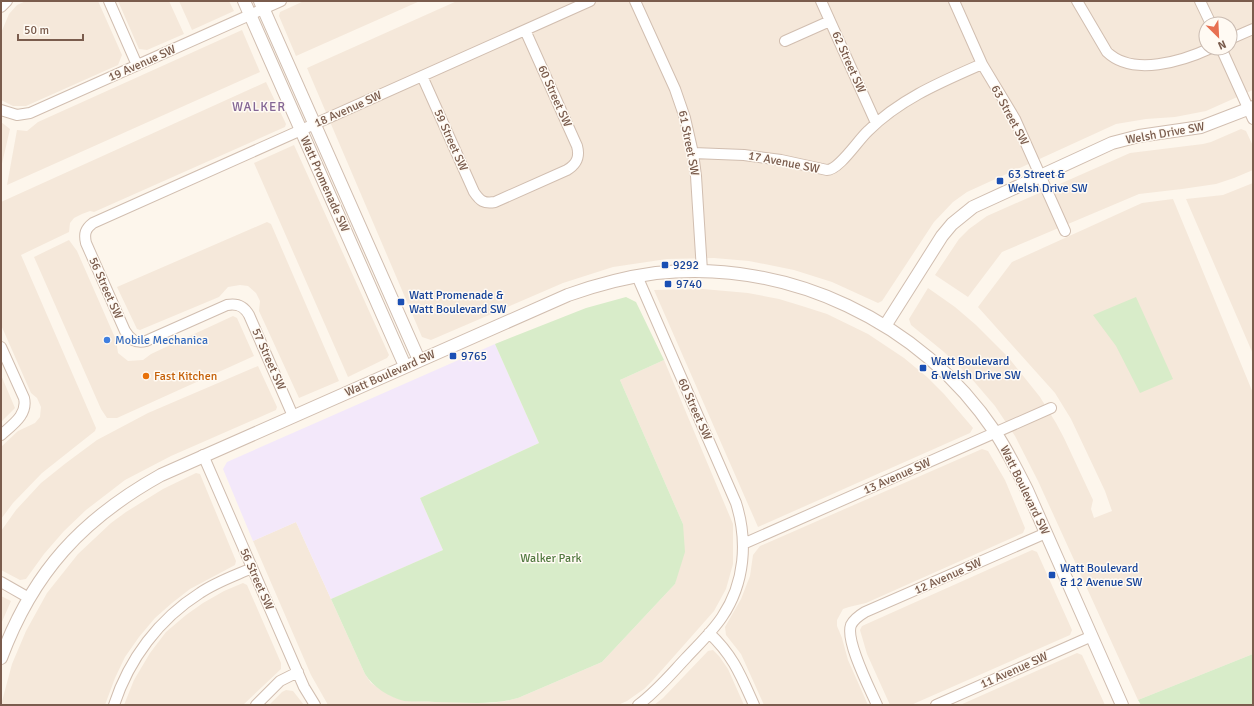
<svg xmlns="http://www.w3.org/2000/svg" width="1254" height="706" viewBox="0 0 1254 706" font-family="Signika,sans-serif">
	<rect width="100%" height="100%" fill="#fdf6ec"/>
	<path fill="#f5e8da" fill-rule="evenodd" d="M26,1H98L122,55L118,65L26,106H13L1,100V33L9,14L17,5Z
		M118,1H169L184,34L147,50L139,49Z
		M179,1H229L234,11L192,30Z
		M304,1H420L296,56L279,16L280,12Z
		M457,1H1253V90L1206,111L1175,117L1146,119L1116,124L967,192L953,202L934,222L882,301L878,303L832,282L794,270L749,261L714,258L667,259L613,267L563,283L431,340L422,337L307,68ZM1206,24H1230V48H1206Z
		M242,30L260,72L7,185L17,130L27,131L38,122Z
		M266,82L286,124L285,127L94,212L90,211L82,214L74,218L70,223L69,232L21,255L96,428L95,431L42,473L13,503L1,519V447L18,431L35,423L40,417L41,407L37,398L31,393L1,325V202Z
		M1,122L10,129L1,168Z
		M1241,129L1246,131L1253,146V170L1234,178L1216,184L1182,189L1139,194L1002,252L968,297L935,275L959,239L969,229L987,216L1130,153L1203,144L1211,142Z
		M294,145L389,355L387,358L348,377L254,163Z
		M1253,183V354L1186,199L1223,195Z
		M1173,199L1253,393V654L1138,700L1038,481L1015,436L995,406L971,378L944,352L911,325L909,319L928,288L955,307L976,325L1008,357L1040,397L1056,423L1064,438L1093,500L1091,509L1094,518L1112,511L1105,491L1071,419L1055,393L978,307L1012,262L1142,203Z
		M267,222L271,224L339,381L299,398L259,311L260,301L256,293L248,286L240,285L228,287L219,297L140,330L137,329L117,287Z
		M69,240L77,251L116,340L118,353L128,361L143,360L151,354L233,316L237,318L254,356L117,418H107L101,409L34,257Z
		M703,289L748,293L779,299L802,306L827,314L868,334L904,358L927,377L944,394L973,428L970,433L758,527L654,290Z
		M664,360L733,524V564L726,589L714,611L653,680L644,689L627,701L618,705H328L311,675L253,541L296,522L365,674L371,683L391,696L405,701L491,703L506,701L518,698L602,662L675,584L683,524L620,380Z
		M258,366L277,407L276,410L171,456L125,480L86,510L64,531L44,554L26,579L20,580L1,570V531L16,510L41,483L66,463L97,440L148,413Z
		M1,375L15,408L1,422Z
		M982,449L988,451L1005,480L1025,528L1023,533L866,603L849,607L843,609L837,620V626L842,638L848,660L868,705H764L741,654L726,635L725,627L741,599L750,576L753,555L760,546Z
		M196,473L200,474L236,561L235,565L190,589L172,603L155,618L139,637L125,657L115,678L105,705H1L12,664L26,631L47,593L78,554L111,523L126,512L163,489Z
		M1032,550L1037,552L1072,630L1070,635L911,705H890L867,654L860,630L862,626Z
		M243,583L247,585L281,663V669L243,705H124L134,680L150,653L166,632L186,615L203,603L224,591Z
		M1,596L11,601L1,624Z
		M713,650L719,656L728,669L744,705H654L663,698L708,651Z
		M1077,653L1082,655L1105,705H960Z
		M286,690L293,691L304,705H269L282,692Z"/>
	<path fill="#f3e8fa" d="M495,344L539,443L420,498L443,550L331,599L296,522L253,541L223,469L227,462Z"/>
	<path fill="#d8ecc9" d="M626,297L636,302L664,360L620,380L683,524L685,552L675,584L602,662L518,698C491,706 463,702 435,702C425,701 414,702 404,701C389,697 373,687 365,674L331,599L443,550L420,498L539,443L495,344L586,308Z
		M1136,297L1173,379L1140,393L1116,346L1093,315Z
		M1253,654V705H1141L1138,700Z"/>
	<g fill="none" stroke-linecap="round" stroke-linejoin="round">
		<g stroke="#d1beb0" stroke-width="12">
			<path id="minor" d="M109,1L137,65
				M635,1L675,89L685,118L693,153L696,176L702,271
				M821,1L876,123
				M954,1L982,64L1015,119L1065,231
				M1077,1L1107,52C1133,77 1183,61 1211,48
				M1200,1L1211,24
				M1,7L7,1
				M1230,39L1253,29
				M785,41L830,21
				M1221,48L1253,119
				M422,76L474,192C480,201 484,204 495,202L567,170C577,164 580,157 577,146L525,30
				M1,110L17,115L30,113L281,1
				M693,153L744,155L781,160L827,170C839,170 858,140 868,131C900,99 941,82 982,64
				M637,276L736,503C748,541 745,583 722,617C712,632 698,645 686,658C670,675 656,692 638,705
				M1,347L24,398C28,415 12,425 1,435
				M293,416L249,315C244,306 237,303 227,305L146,341C136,344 130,339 125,331L86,243C84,234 85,229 93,223L590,1
				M203,455L304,687L315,705
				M743,544L1051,408
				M1,582L29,598
				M709,633C733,655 741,676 754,705
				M114,705C129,659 159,619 200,593C216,582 234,576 252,568
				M256,705L280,681L298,672
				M877,705C870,689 845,641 851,625C854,619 860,615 865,612L1046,533
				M936,705L1092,636"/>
		</g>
		<g stroke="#d1beb0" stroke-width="14">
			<path id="tertiary" d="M244,1L405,366
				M260,1L419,360
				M885,326L942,236L952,224L973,207L1112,143L1139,136L1201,127L1253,107
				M1,658C33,572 82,519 161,475L568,295C596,285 626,277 656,273C789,259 920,321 995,432C1007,450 1017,470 1027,490L1122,705"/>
		</g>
		<use href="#minor" stroke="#fff" stroke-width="10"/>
		<use href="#tertiary" stroke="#fff" stroke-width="12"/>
	</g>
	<g fill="#1a4fb4" stroke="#fffaf3" stroke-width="1.5">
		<rect x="996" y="177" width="8" height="8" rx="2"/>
		<rect x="661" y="261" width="8" height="8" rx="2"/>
		<rect x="664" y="280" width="8" height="8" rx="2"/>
		<rect x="397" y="298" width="8" height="8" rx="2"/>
		<rect x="449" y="352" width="8" height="8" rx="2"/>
		<rect x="919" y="364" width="8" height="8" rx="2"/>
		<rect x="1048" y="571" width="8" height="8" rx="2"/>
	</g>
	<circle fill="#3f7fe0" stroke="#fffaf3" stroke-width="1.5" cx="107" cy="340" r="4"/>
	<circle fill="#e8710a" stroke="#fffaf3" stroke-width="1.5" cx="146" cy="376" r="4"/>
	<g text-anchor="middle" stroke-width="3" stroke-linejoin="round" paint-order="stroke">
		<g font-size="12" fill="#7a5c4d" stroke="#fffaf3">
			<text transform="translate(849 62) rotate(66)" y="4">62 Street SW</text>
			<text transform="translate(142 63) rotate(-24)" y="4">19 Avenue SW</text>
			<text transform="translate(555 96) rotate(66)" y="4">60 Street SW</text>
			<text transform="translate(348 109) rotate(-24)" y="4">18 Avenue SW</text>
			<text transform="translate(1010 115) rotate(62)" y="4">63 Street SW</text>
			<text transform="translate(1165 133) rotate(-10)" y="4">Welsh Drive SW</text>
			<text transform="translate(451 140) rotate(66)" y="4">59 Street SW</text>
			<text transform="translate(689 143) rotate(79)" y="4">61 Street SW</text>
			<text transform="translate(784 162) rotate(11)" y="4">17 Avenue SW</text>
			<text transform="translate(325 184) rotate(66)" y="4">Watt Promenade SW</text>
			<text transform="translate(106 288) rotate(66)" y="4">56 Street SW</text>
			<text transform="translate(269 359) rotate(66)" y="4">57 Street SW</text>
			<text transform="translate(390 373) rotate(-24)" y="4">Watt Boulevard SW</text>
			<text transform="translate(695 409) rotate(66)" y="4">60 Street SW</text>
			<text transform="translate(897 476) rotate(-24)" y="4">13 Avenue SW</text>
			<text transform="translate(1025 490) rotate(64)" y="4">Watt Boulevard SW</text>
			<text transform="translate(948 576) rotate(-24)" y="4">12 Avenue SW</text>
			<text transform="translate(257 579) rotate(66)" y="4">56 Street SW</text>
			<text transform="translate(1014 670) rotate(-24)" y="4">11 Avenue SW</text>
		</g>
		<g font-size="12" fill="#164399" stroke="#fffaf3" text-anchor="start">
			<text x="1008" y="178">63 Street &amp;<tspan x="1008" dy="14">Welsh Drive SW</tspan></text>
			<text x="673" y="269">9292</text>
			<text x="676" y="288">9740</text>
			<text x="409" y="299">Watt Promenade &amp;<tspan x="409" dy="14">Watt Boulevard SW</tspan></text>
			<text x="461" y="360">9765</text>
			<text x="931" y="365">Watt Boulevard<tspan x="931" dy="14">&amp; Welsh Drive SW</tspan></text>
			<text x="1060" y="572">Watt Boulevard<tspan x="1060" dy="14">&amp; 12 Avenue SW</tspan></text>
		</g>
		<g font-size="12" fill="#366cbe" stroke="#fffaf3" text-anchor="start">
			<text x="115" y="344">Mobile Mechanica</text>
		</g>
		<g font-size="12" fill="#c56008" stroke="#fffaf3" text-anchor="start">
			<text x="154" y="380">Fast Kitchen</text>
		</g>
		<g font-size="12" fill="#537a41" stroke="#fffaf3">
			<text x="551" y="562">Walker Park</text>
		</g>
		<g font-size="13" letter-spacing="1" fill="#846695" stroke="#fffaf3">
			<text x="259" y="111">WALKER</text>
		</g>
	</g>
	<rect width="1254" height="706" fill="none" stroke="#7a5c4d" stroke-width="4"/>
	<g transform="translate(1218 36) rotate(156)"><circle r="19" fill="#fffaf3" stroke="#cabbb1"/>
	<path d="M0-3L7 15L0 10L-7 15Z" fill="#e76f51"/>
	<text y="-6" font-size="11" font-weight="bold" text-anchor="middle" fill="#7a5c4d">N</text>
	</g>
	<path d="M18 34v6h65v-6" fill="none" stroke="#7a5c4d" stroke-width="2"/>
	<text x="24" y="34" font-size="12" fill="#7a5c4d" stroke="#fffaf3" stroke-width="3" paint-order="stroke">50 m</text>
</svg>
